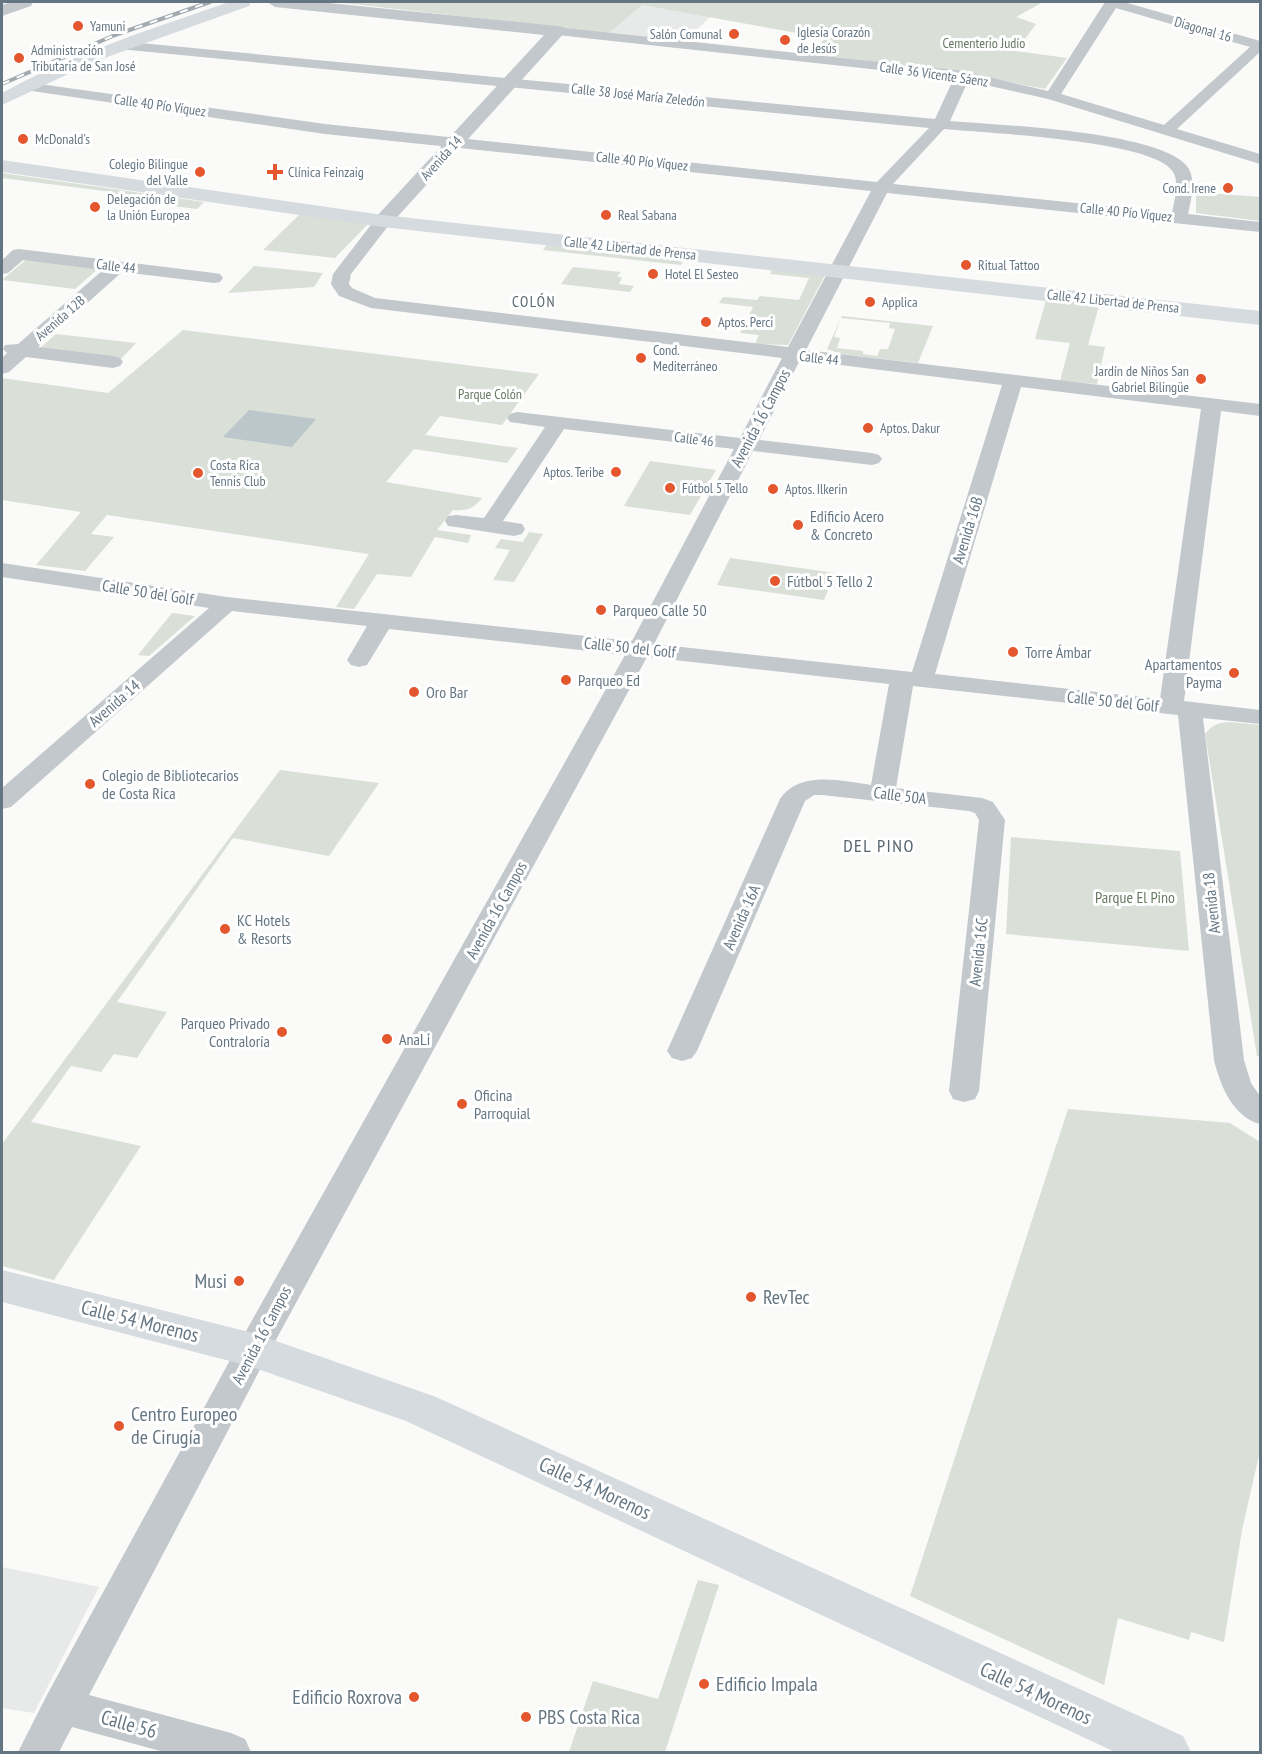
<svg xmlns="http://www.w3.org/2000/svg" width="1262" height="1754" viewBox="0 0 1262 1754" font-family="'PT Sans Narrow',sans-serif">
	<rect width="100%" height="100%" fill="#fafaf8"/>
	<path fill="#e8e9e9" d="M641,5L710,17L684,42L609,33Z
		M2,1567L99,1587L34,1713L2,1708Z"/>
	<path fill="#dadfd7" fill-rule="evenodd" d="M334,2H1043L1016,17L1036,24L1016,51L1067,58L1045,89L960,72L811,54L825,38L642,5L609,33Z
		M2,173L204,202L197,209L105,198L112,192L2,178Z
		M1196,192L1260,197V221L1196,213Z
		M300,214L369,223L335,258L263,250Z
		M547,244L685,258L681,265L543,250Z
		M28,258L100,267L75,289L2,280Z
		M254,266L323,273L314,287L228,293Z
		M573,267L621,272L617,276L622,278L619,284L634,286L630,292L561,284Z
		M773,267L825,275L788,345L755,344L759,335L740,333L753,307L719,303L723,297L757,300L760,296L799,300L809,278L770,274Z
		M1046,300L1099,306L1088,345L1105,347L1097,384L1060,381L1070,343L1035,339Z
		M842,316L933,326L918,363L841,354L827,349ZM841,318L890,323L889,328L895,329L888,349H880L877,356L863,354V351L837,348L840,338L834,337Z
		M183,330L539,374L502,425L440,416L425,435L518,448L507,463L414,449L386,482L482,498C473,509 467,511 453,510L437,530L471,535L468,543L435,537L411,577L377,574L354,609L336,607L369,554L107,515L91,534L114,537L85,571L36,565L81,512L2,500V378L108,393Z
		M56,334L136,343L120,360L39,349Z
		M650,461L716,470L690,515L624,506Z
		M529,532L543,534L514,582L493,580L510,550L495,548L501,539L523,542Z
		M730,558L835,573L824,600L717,585Z
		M172,613L195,616L149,656L138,655Z
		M1229,722L1260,725V1057L1257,1056L1205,734C1212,725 1218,723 1229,722Z
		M280,770L379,783L329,856L233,838L117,1002L167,1012L137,1058L114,1054L101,1072L71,1066L31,1122L141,1146L54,1280L2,1266V1144Z
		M1011,837L1180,851L1189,951L1006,934Z
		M1068,1109L1230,1123L1260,1142V1451L1242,1530L1224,1642L1191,1632L1189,1640L1118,1618L1104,1685L910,1596Z
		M698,1580L719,1585L665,1752H569L593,1681L658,1699Z"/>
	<path fill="#bbc7cb" d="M249,410L316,419L292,447L223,437Z"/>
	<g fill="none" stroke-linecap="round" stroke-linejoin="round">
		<path fill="#c3c8cc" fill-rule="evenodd" d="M1105,2H1124L1260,41V52L1177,129L1260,154V164L1048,99L968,81L950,121C995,125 1167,131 1189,169C1196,183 1191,200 1188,214L1260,222V232L887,193L806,350L1260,404V416L1221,411L1184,701L1260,710V724L1203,718L1244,1060L1251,1083L1260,1096V1124C1233,1117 1220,1085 1214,1060L1178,715L913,686L896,788L982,798L993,802L1005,820L979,1091L975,1099L964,1102L953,1099L949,1091L979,820L975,813L969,811L822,795H814L805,801L697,1051L692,1058L682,1061L672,1058L667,1051L780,799C800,770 841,781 871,785L889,684L647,657L265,1360L89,1695L231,1733L245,1739L251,1752H164L72,1727L59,1752H18L48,1693L241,1340L625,655L389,629L367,665L359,667L351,665L347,660L367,626L232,611L11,807L2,809V788L209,608L2,577V563L227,597L632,641L734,449L564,429L503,521L522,524L525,529L522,534L514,536L456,527L448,526L445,521L448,516L456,515L484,518L545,427L510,422L507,418L510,414L517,412L740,438L782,358L371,308L339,296L331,284L333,274L377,217H389L392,221L351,274L349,284L352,288L375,298L788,347L871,191L325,134L25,90L18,86L25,82L325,124L877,182L929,128L119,49L112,45L119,41L935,119L954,78L557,35L550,31L557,27L963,71L1048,91ZM1116,8L1250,47L1164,125L1061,94ZM944,129C984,133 1155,140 1173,172C1180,183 1174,201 1172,213L893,184ZM800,360L1002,385L912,672L654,644L753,451L872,465L879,463L882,459L879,455L872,453L759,440ZM1021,387L1201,409L1160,699L935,674Z
			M19,249L214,273L220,274L223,278L220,282L214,283L122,272L38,347L113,356L120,358L123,362L120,366L113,368L26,357L9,372L2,374V358L7,353L3,349L5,345L18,344L103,270L23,260L8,273L2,274V260L13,250Z"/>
		<path fill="#c3c8cc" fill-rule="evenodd" d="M11,2H33L31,6L2,16V5Z
			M267,2H319L557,26L563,27L566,31L390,225L383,227L376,225L373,221L376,217L544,35L275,7Z"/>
		<path fill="#d6dbdf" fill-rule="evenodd" d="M229,2H251L249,6L96,61L2,105V93C74,53 152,29 229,2Z
			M2,160L383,215L1260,311V325L383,227L2,172Z
			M2,1270L253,1333L436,1397L1183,1736L1191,1752H1115L406,1421L249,1366L2,1302Z"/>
		<g stroke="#a2aab0" stroke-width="4">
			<path id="rail" d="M2,84L115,35L210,2"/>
		</g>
		<use href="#rail" stroke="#fff" stroke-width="2" stroke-dasharray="8" stroke-linecap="butt"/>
	</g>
	<g fill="#e4572e" stroke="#fff" stroke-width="2">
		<circle cx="78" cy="26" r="6"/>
		<circle cx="734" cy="34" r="6"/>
		<circle cx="785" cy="40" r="6"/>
		<circle cx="19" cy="58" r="6"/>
		<circle cx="23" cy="139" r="6"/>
		<circle cx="200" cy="172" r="6"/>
		<path d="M272 163h6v6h6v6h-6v6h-6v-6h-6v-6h6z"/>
		<circle cx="1228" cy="188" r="6"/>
		<circle cx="95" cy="207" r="6"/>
		<circle cx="606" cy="215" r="6"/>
		<circle cx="966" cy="265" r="6"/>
		<circle cx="653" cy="274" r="6"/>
		<circle cx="870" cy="302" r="6"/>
		<circle cx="706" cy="322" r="6"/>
		<circle cx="641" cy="358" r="6"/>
		<circle cx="1201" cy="379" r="6"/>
		<circle cx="868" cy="428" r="6"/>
		<circle cx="616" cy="472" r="6"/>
		<circle cx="198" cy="473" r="6"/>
		<circle cx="670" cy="488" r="6"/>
		<circle cx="773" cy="489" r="6"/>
		<circle cx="798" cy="525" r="6"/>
		<circle cx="775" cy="581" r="6"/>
		<circle cx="601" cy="610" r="6"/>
		<circle cx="1013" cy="652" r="6"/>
		<circle cx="1234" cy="673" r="6"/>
		<circle cx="566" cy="680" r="6"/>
		<circle cx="414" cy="692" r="6"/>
		<circle cx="90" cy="784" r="6"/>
		<circle cx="225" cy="929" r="6"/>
		<circle cx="282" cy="1032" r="6"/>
		<circle cx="387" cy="1039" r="6"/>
		<circle cx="462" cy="1104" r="6"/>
		<circle cx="239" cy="1281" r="6"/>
		<circle cx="751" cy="1297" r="6"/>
		<circle cx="119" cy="1426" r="6"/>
		<circle cx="704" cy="1684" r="6"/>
		<circle cx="414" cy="1697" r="6"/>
		<circle cx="526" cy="1717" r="6"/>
	</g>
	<g text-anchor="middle" stroke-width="6" stroke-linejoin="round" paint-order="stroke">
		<g font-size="14" fill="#657683" stroke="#fff" text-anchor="start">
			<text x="90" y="31">Yamuni</text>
			<text x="797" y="37">Iglesia Corazón<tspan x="797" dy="16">de Jesús</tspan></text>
			<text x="722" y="39" text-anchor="end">Salón Comunal</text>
			<text x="31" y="55">Administración<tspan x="31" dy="16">Tributaria de San José</tspan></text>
			<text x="35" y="144">McDonald's</text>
			<text x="188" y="169" text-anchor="end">Colegio Bilingue<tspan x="188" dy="16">del Valle</tspan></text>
			<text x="288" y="177">Clínica Feinzaig</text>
			<text x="1216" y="193" text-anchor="end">Cond. Irene</text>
			<text x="107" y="204">Delegación de<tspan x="107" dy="16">la Unión Europea</tspan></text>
			<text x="618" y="220">Real Sabana</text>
			<text x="978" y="270">Ritual Tattoo</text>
			<text x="665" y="279">Hotel El Sesteo</text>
			<text x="882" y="307">Applica</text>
			<text x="718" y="327">Aptos. Perci</text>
			<text x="653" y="355">Cond.<tspan x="653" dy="16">Mediterráneo</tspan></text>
			<text x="1189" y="376" text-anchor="end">Jardín de Niños San<tspan x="1189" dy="16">Gabriel Bilingüe</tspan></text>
			<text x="880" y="433">Aptos. Dakur</text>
			<text x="210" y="470">Costa Rica<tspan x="210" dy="16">Tennis Club</tspan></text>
			<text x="604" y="477" text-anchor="end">Aptos. Teribe</text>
			<text x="682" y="493">Fútbol 5 Tello</text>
			<text x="785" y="494">Aptos. Ilkerin</text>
		</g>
		<g font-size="14" fill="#657683" stroke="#fff">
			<text transform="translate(1203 29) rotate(16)" y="5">Diagonal 16</text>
			<text transform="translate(934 74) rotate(8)" y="5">Calle 36 Vicente Sáenz</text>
			<text transform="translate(638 95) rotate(6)" y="5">Calle 38 José María Zeledón</text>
			<text transform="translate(160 105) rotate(8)" y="5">Calle 40 Pío Víquez</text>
			<text transform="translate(441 158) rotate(-48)" y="5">Avenida 14</text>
			<text transform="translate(642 161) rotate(6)" y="5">Calle 40 Pío Víquez</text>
			<text transform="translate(1126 212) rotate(6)" y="5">Calle 40 Pío Víquez</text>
			<text transform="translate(630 248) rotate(6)" y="5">Calle 42 Libertad de Prensa</text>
			<text transform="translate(116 266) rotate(7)" y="5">Calle 44</text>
			<text transform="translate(1113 301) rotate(6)" y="5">Calle 42 Libertad de Prensa</text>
			<text transform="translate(60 318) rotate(-41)" y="5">Avenida 12B</text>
			<text transform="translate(819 358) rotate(7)" y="5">Calle 44</text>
			<text transform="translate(694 439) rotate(7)" y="5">Calle 46</text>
		</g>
		<g font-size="14" fill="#687a64" stroke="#fff">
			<text x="984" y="48">Cementerio Judío</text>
			<text x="490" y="399">Parque Colón</text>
		</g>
		<g font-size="15" letter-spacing="1.5" fill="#57646e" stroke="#fff">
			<text x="534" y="307">COLÓN</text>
		</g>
		<g font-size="16" fill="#657683" stroke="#fff">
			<text transform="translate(760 418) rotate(-62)" y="6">Avenida 16 Campos</text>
			<text transform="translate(967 530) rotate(-73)" y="6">Avenida 16B</text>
			<text transform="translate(148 592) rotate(9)" y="6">Calle 50 del Golf</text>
			<text transform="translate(630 647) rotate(6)" y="6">Calle 50 del Golf</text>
			<text transform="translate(1113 701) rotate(6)" y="6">Calle 50 del Golf</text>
			<text transform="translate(114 703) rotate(-41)" y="6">Avenida 14</text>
			<text transform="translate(900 795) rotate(7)" y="6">Calle 50A</text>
			<text transform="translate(1211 903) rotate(-96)" y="6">Avenida 18</text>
			<text transform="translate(496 910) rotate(-61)" y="6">Avenida 16 Campos</text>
			<text transform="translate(741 917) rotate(-66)" y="6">Avenida 16A</text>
			<text transform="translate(978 952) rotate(-84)" y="6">Avenida 16C</text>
			<text transform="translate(261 1335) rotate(-62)" y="6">Avenida 16 Campos</text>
		</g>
		<g font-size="16" fill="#657683" stroke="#fff" text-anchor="start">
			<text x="810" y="522">Edificio Acero<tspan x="810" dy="18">&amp; Concreto</tspan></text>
			<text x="787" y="587">Fútbol 5 Tello 2</text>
			<text x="613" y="616">Parqueo Calle 50</text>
			<text x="1025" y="658">Torre Ámbar</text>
			<text x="1222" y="670" text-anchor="end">Apartamentos<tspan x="1222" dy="18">Payma</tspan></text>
			<text x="578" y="686">Parqueo Ed</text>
			<text x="426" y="698">Oro Bar</text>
			<text x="102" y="781">Colegio de Bibliotecarios<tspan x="102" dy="18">de Costa Rica</tspan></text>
			<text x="237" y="926">KC Hotels<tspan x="237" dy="18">&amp; Resorts</tspan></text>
			<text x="270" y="1029" text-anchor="end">Parqueo Privado<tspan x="270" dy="18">Contraloría</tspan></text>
			<text x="399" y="1045">AnaLi</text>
			<text x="474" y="1101">Oficina<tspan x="474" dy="18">Parroquial</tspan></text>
		</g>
		<g font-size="16" fill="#687a64" stroke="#fff">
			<text x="1135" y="903">Parque El Pino</text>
		</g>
		<g font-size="18" letter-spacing="1.5" fill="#57646e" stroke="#fff">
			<text x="879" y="852">DEL PINO</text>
		</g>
		<g font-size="20" fill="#657683" stroke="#fff" text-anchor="start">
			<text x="227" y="1288" text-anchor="end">Musi</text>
			<text x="763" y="1304">RevTec</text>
			<text x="131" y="1421">Centro Europeo<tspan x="131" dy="23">de Cirugía</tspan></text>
			<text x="716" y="1691">Edificio Impala</text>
			<text x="402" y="1704" text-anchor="end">Edificio Roxrova</text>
			<text x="538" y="1724">PBS Costa Rica</text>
		</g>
		<g font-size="20" fill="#657683" stroke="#fff">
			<text transform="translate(140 1321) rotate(14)" y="7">Calle 54 Morenos</text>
			<text transform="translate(595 1488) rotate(25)" y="7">Calle 54 Morenos</text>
			<text transform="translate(1036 1693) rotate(25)" y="7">Calle 54 Morenos</text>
			<text transform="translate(129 1724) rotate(16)" y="7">Calle 56</text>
		</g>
	</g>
	<rect width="1262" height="1754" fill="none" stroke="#657683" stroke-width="6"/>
</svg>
